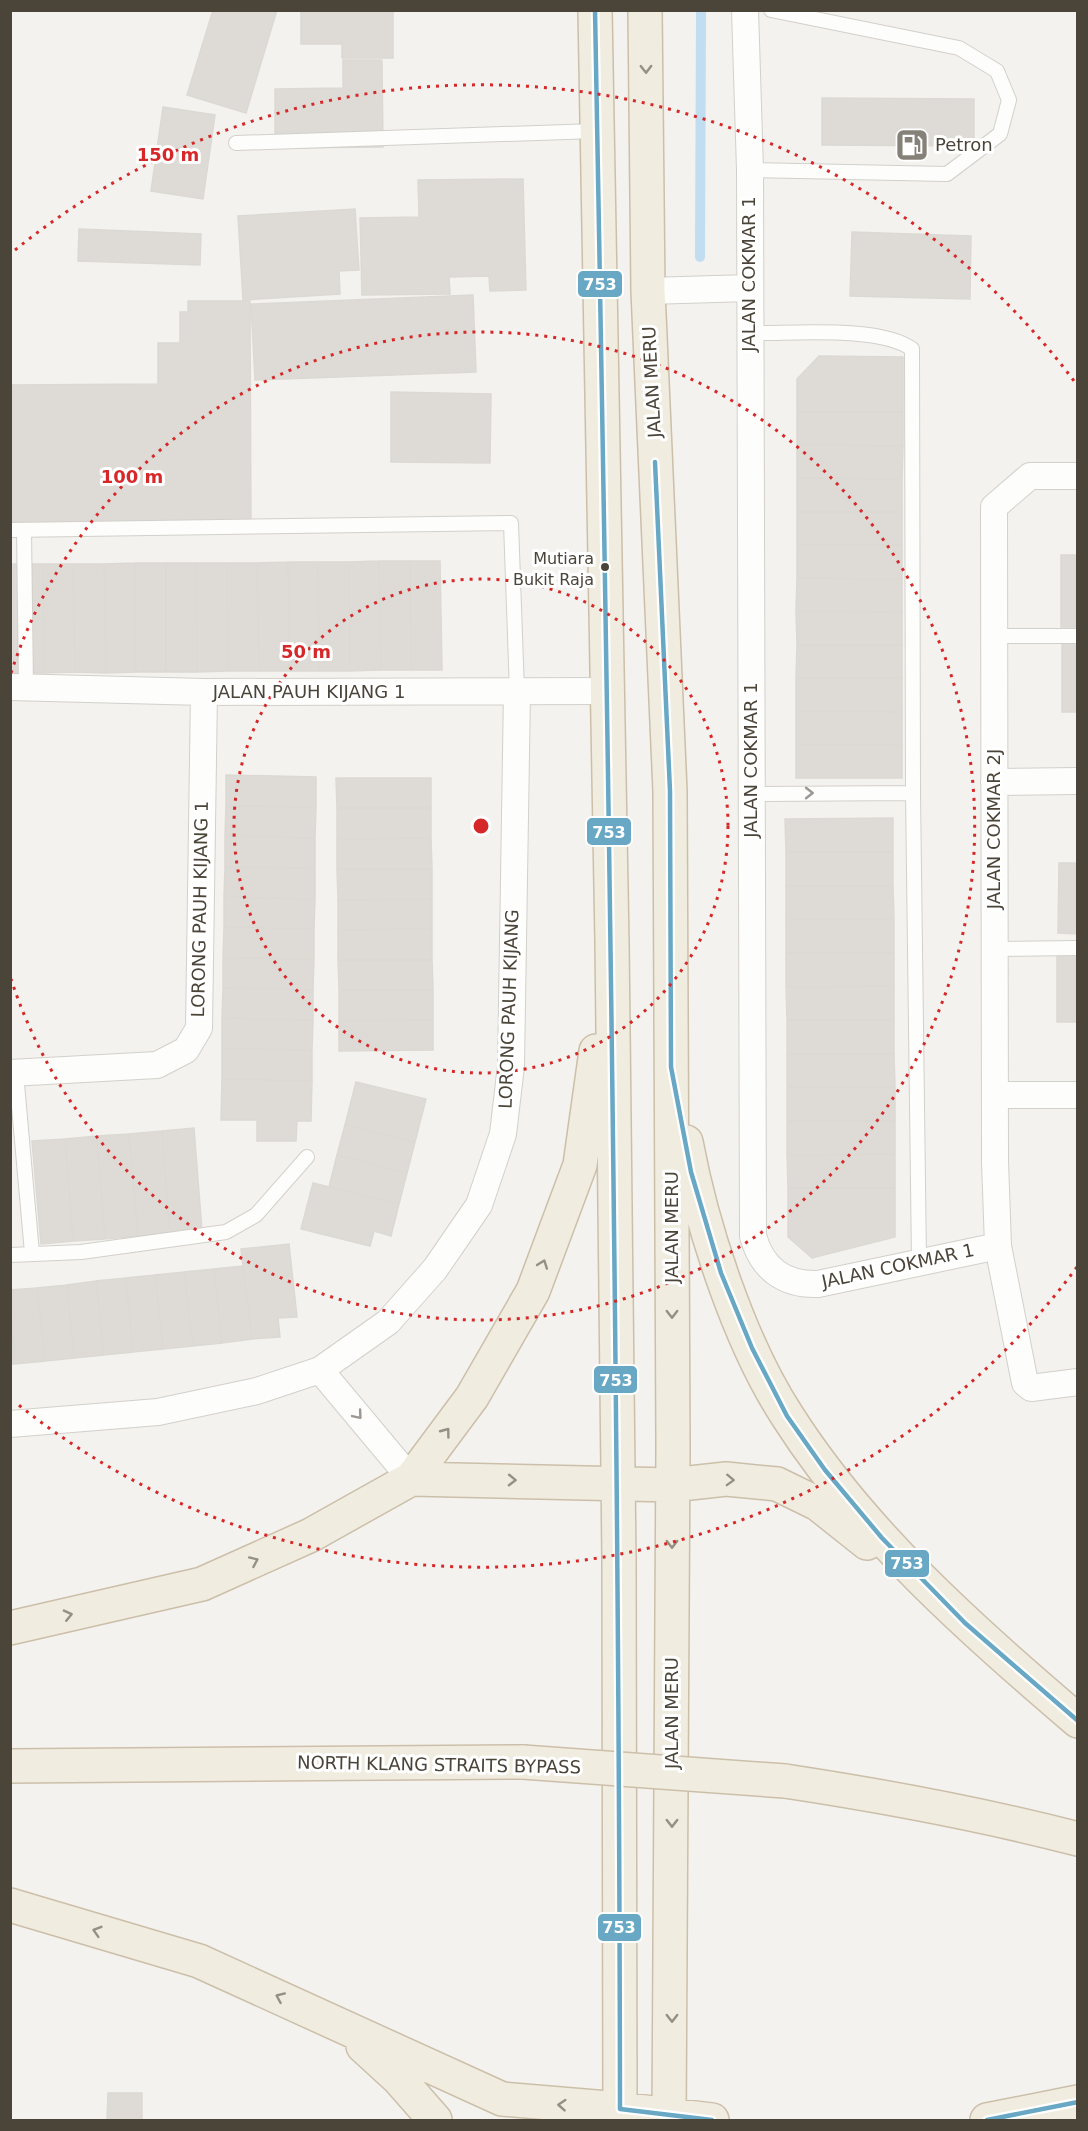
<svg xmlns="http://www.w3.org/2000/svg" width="1088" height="2131" viewBox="0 0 1088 2131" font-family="'DejaVu Sans',sans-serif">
	<rect width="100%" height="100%" fill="#f4f2ee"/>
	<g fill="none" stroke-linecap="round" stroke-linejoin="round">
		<path stroke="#c0ddf1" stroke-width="10" d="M700,257L701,10"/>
	</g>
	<path fill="#dedbd6" stroke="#dcd9d4" stroke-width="1.5" d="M213,10H277L246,113L187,95Z
		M301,10H393V58H342V44H301Z
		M343,60H382L383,147L275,148V89L343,88Z
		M822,98L974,99V146L822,145Z
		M163,107L215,115L203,199L151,191Z
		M523,179L526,290L490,291L489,276L449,277L450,294L362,295L360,218L419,217L418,180Z
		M355,209L359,270L339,271L340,294L243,300L238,216Z
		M79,229L201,234L200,265L78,261Z
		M852,232L971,236L970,299L850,296Z
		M473,295L476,372L255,380L251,304Z
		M188,301H250L251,530H10V385L158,384V343H180V312H188Z
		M819,356L903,357V412H797V379Z
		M391,392L491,394L490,463L391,462Z
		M797,412H903V446L797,445Z
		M797,445L903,446L902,479L797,478Z
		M797,478L902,479V512H797Z
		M797,512H902V545H797Z
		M797,545H902V579L797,578Z
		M1061,555H1078V627H1061Z
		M379,561H410L411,670H381Z
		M379,561L381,670L350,671L349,562Z
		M410,561H440L442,670H411Z
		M288,562H318L319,671H289Z
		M288,562L289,671H259L257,563Z
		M318,562H349L350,671H319Z
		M135,563H166V672H136Z
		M135,563L136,672L106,673L104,564Z
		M166,563H196L197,672H166Z
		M196,563H227L228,671L197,672Z
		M227,563H257L259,671H228Z
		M13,564H43L44,673H13Z
		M43,564H73L75,672L44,673Z
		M73,564H104L106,673L75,672Z
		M797,578L902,579V612L796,611Z
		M796,611L902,612V645H797Z
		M1062,643H1078V712H1062Z
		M797,645H902V678H796Z
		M796,678H902V712L796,711Z
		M796,711L902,712V745L796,744Z
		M796,744L902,745V778H796Z
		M226,775L316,777V807L226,806Z
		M336,778H431V808H337Z
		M226,806L316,807L315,838L225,836Z
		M337,808H431V838L337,839Z
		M893,818V852H786L785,819Z
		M225,836L315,838V868L225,867Z
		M431,838L432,869H337V839Z
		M786,852H893V886H786Z
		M1059,863H1078V934L1058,933Z
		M225,867L315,868V899L224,897Z
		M337,869H432V899L338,900Z
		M786,886H893L894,919L786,920Z
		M224,897L315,899L314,929L224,927Z
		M432,899V929L338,930V900Z
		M894,919V953H786V920Z
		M224,927L314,929V959L223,958Z
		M432,929V960H338V930Z
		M786,953H894V986L786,987Z
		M1057,953H1078V1022H1057Z
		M223,958L314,959L313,990L223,988Z
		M338,960H432L433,990H339Z
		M894,986V1020H787L786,987Z
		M223,988L313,990V1020L222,1018Z
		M339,990H433V1020L339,1021Z
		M222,1018L313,1020L312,1050L222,1049Z
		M433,1020V1050L339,1051V1021Z
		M787,1020H894V1054H787Z
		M222,1049L312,1050V1081L222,1079Z
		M787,1054H894L895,1087H787Z
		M222,1079L312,1081L311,1121H297L296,1141H257V1120H221Z
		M356,1082L426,1099L415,1142L345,1125Z
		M787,1087H895V1121H787Z
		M787,1121H895V1154L787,1155Z
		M345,1125L415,1142L407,1173L337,1155Z
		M194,1128L202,1231L170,1234L162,1131Z
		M162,1131L170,1234L138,1236L129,1134Z
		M129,1134L138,1236L105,1239L97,1136Z
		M97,1136L105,1239L73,1241L65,1139Z
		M65,1139L73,1241L41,1244L32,1141Z
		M895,1154V1188H788L787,1155Z
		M337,1155L407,1173L399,1204L329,1187Z
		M313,1183L399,1204L391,1236L374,1231L370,1246L301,1229Z
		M788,1188H895V1237L812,1258L788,1237Z
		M289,1244L297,1317L278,1318L280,1337L252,1339L241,1249Z
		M243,1266L252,1339L222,1343L214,1269Z
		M214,1269L222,1343L193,1346L184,1272Z
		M184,1272L193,1346L163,1349L155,1275Z
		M155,1275L163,1349L133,1352L126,1278Z
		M126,1278L133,1352L104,1355L96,1281Z
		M96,1281L104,1355L74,1358L67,1285Z
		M67,1285L74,1358L45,1361L37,1288Z
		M37,1288L45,1361L15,1364L10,1290Z
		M10,1316L15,1364H10Z
		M108,2093H142V2120H107Z"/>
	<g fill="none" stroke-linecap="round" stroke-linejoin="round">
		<g stroke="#d2d0cb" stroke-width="16">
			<path id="service" d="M236,143L596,131
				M750,170L947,174L1000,134L1009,100L997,71L959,48L771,10
				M749,333C791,334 879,325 912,349L913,793L919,1261
				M10,530L511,523L517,692
				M24,530L26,687
				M993,636H1078
				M751,794L913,793
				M994,949L1078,948
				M16,1073L32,1253
				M10,1255L81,1252L226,1232L256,1215L307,1157"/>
		</g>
		<g stroke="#d2d0cb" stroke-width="28">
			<path id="minor" d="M745,10L750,170L753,1236C762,1269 784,1285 818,1284L998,1246
				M648,291L750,288
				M1078,476H1030L994,507L995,1161L998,1246L1025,1383L1031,1388L1078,1382
				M10,687L204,692L608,691
				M994,782L1078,781
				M10,1073L157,1065L186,1050L199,1028L204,692
				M995,1095H1078
				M320,1370L411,1479
				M10,1424L158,1412L257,1391L320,1370L388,1322L435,1269L479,1205L503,1134L511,1066L517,692"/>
		</g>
		<g stroke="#ccbfa9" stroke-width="36">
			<path id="trunk" d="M595,10L612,942L619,1560L620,2120
				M645,10L648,291L670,791L673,1446L669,2120
				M686,1142C702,1228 740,1344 788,1417C864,1536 972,1630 1078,1721
				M411,1479L672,1485L726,1479L777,1484L818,1504L867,1543
				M10,1628L202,1584L311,1535L411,1479L472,1397L533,1291L580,1165L596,1051
				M10,1766L523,1762
				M785,1781C884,1796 981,1814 1078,1839
				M10,1905L199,1961L502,2099L620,2109L712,2120
				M363,2046L399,2079L435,2120
				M987,2120L1078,2102"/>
		</g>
		<use href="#service" stroke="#fdfdfc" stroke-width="14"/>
		<use href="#minor" stroke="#fdfdfc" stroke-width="26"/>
		<use href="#trunk" stroke="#f0ece0" stroke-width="33"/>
		<g stroke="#ccbfa9" stroke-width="36" stroke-linecap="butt">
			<path id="trunk-bridge" d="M523,1762L785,1781"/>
		</g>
		<use href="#trunk-bridge" stroke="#f0ece0" stroke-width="33"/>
		<g stroke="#fff" stroke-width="9">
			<path id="bus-1" d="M595,10C608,710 619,1409 620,2109L712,2120
				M655,462L670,791L671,1067L691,1172L721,1273L752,1348L787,1416L825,1470L882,1538L965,1623L1078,1721
				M987,2120L1078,2102"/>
		</g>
		<use href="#bus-1" stroke="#68a8c4" stroke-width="4.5"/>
	</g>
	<defs><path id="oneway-chevron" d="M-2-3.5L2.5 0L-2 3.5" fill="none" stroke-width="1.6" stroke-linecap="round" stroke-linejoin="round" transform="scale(1.5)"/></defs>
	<g stroke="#959084">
		<use href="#oneway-chevron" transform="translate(646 69) rotate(89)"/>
		<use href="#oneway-chevron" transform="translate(543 1264) rotate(-70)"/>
		<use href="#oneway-chevron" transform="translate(672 1314) rotate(90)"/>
		<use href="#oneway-chevron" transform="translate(446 1432) rotate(-53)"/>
		<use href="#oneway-chevron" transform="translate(512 1480) rotate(1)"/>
		<use href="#oneway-chevron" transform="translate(730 1480) rotate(2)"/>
		<use href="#oneway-chevron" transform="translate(672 1544) rotate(90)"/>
		<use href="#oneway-chevron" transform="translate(254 1561) rotate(-24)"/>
		<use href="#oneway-chevron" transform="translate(68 1615) rotate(-13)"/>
		<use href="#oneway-chevron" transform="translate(672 1823) rotate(90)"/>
		<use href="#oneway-chevron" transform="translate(97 1931) rotate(-163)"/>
		<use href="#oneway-chevron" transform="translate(280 1997) rotate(-156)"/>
		<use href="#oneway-chevron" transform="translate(672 2018) rotate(90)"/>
		<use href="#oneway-chevron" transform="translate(562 2105) rotate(-176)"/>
	</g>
	<g stroke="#9b9791">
		<use href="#oneway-chevron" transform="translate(809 793)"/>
		<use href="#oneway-chevron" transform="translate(358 1415) rotate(50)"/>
	</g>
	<g fill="none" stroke="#d62828" stroke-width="3" stroke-dasharray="3 6">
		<circle cx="481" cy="826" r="247"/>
		<path d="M11 673A494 494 0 1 1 11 979"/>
		<path d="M1077 1267A741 741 0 0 1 15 1402M15 250A741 741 0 0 1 1077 385"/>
	</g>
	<defs>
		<g id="fuel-square" transform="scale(1.725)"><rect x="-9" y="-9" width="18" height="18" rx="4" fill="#868178" stroke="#fff"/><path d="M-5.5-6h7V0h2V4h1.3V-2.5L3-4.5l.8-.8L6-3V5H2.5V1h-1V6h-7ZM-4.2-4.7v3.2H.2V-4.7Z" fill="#fff"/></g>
	</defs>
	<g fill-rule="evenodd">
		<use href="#fuel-square" x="912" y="145"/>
	</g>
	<circle fill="#4b4439" stroke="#fff" stroke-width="2" cx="605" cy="567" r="5"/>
	<g text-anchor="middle" stroke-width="6" stroke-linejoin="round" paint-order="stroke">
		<g font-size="16" fill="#4b4439" stroke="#fff" text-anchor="end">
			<text x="594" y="564">Mutiara<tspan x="594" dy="21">Bukit Raja</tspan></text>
		</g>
		<g font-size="18" fill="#4b4439" stroke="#fff" text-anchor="start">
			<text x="935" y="151">Petron</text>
		</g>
		<g font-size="18" fill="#4b4439" stroke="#fff">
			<text transform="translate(749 274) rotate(-90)" y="6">JALAN COKMAR 1</text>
			<text transform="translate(652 382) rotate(-93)" y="6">JALAN MERU</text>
			<text x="309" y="698">JALAN PAUH KIJANG 1</text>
			<text transform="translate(751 760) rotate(-90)" y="6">JALAN COKMAR 1</text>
			<text transform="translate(994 829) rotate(-90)" y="6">JALAN COKMAR 2J</text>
			<text transform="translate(200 909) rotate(-89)" y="6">LORONG PAUH KIJANG 1</text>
			<text transform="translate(509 1009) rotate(-88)" y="6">LORONG PAUH KIJANG</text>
			<text transform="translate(672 1227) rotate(-90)" y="6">JALAN MERU</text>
			<text transform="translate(898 1266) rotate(-12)" y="6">JALAN COKMAR 1</text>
			<text transform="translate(672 1713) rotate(-90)" y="6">JALAN MERU</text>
			<text transform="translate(439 1765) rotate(1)" y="6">NORTH KLANG STRAITS BYPASS</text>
		</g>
	</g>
	<circle cx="481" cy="826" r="9" fill="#d62828" stroke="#fff" stroke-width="3"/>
	<g font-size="18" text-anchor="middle" font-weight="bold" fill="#d62828" stroke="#fff" stroke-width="6" stroke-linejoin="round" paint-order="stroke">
		<text x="168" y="161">150 m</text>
		<text x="132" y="483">100 m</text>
		<text x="306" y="658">50 m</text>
	</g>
	<g stroke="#fff" stroke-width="2">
		<rect x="577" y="270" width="46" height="28" rx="6" fill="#68a8c4"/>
		<rect x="586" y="817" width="46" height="29" rx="6" fill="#68a8c4"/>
		<rect x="593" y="1365" width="45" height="29" rx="6" fill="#68a8c4"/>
		<rect x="884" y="1549" width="46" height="29" rx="6" fill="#68a8c4"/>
		<rect x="597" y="1913" width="45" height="29" rx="6" fill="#68a8c4"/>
	</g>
	<g font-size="16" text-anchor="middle" font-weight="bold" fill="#fff">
		<text x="600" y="290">753</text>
		<text x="609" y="838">753</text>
		<text x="616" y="1386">753</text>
		<text x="907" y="1569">753</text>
		<text x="619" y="1933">753</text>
	</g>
	<rect width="1088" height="2131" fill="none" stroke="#4b4439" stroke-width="24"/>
</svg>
